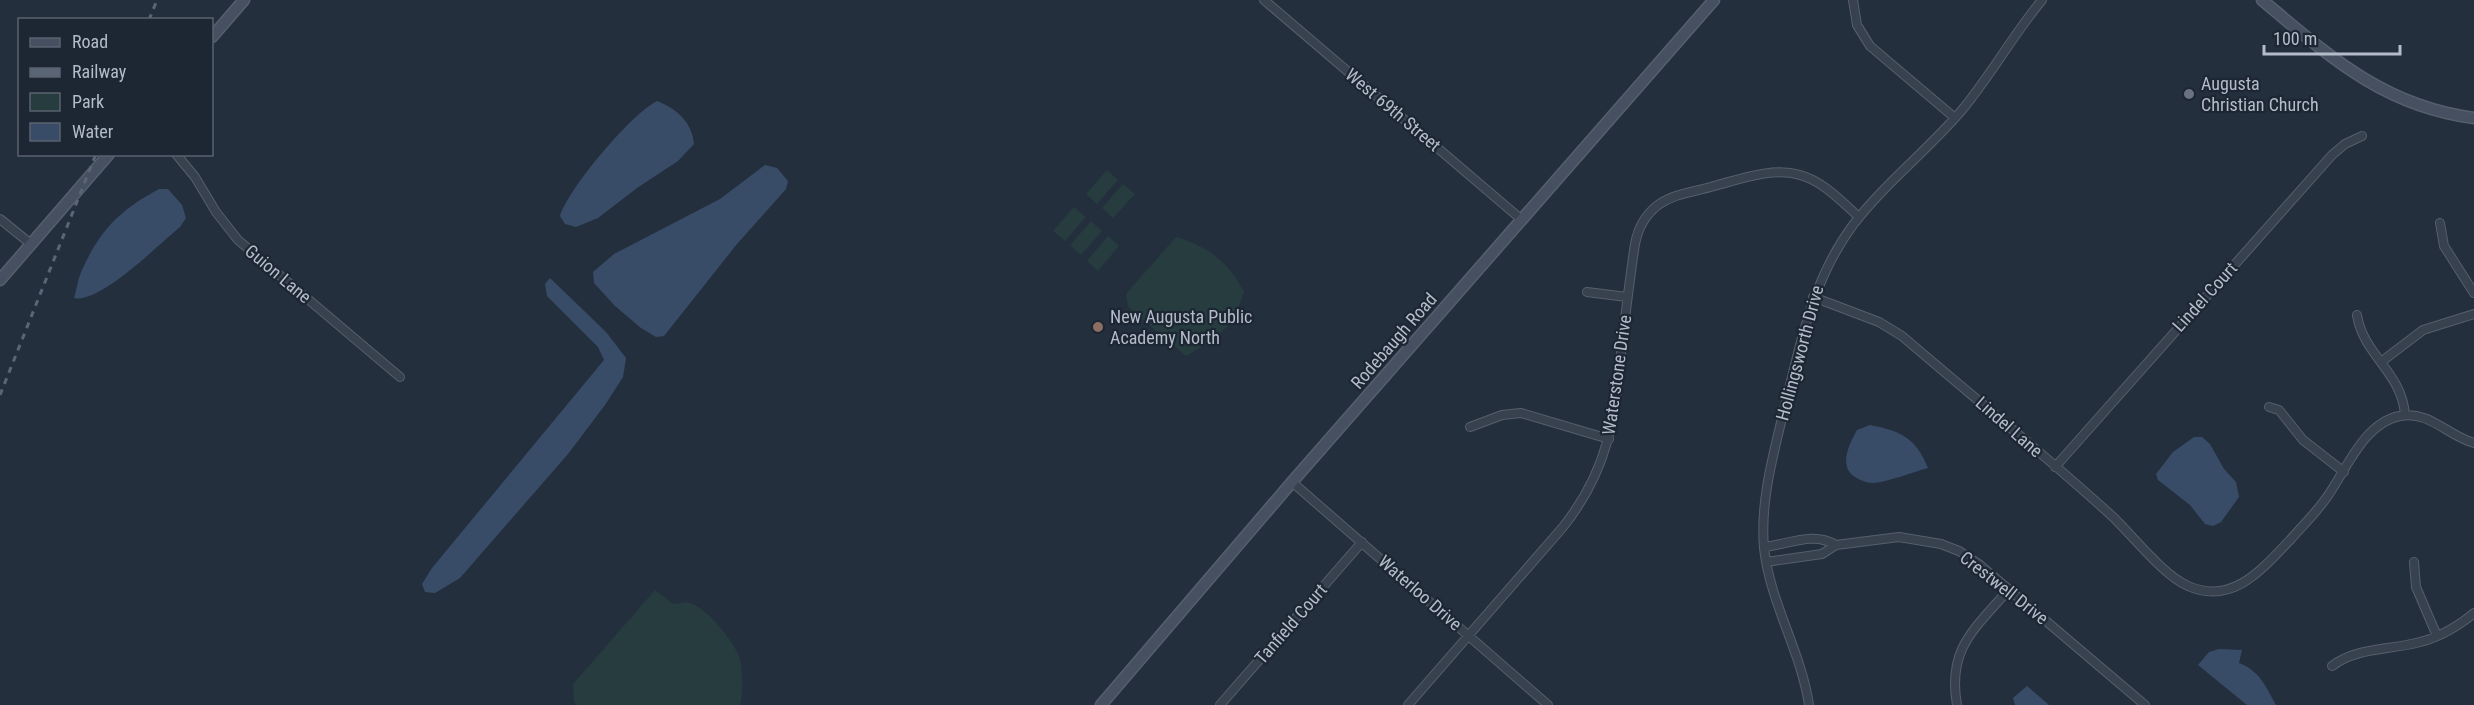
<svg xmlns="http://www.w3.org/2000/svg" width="2474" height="705" viewBox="0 0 2474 705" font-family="'Roboto Condensed',sans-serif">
	<rect width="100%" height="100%" fill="#242f3e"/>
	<path fill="#263c3f" d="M1107,170L1118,180L1097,204L1086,194Z
		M1123,184L1135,194L1113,218L1102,208Z
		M1074,207L1086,217L1065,241L1053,231Z
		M1091,221L1102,231L1081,255L1070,245Z
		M1108,236L1119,246L1098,271L1087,261Z
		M1176,237C1206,245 1230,263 1244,292L1234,321L1210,342L1186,356L1128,307L1126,294Z
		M655,590L673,604C677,604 683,602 687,602C705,605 735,642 740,659C743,669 743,696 740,705H577L574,702L573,684Z"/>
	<path fill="#394c67" d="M657,101C677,109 692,122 694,144L678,161L637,188L598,218L576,227L565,224L560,216C569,188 631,114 657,101Z
		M765,165L777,168L788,181L786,189L737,244L664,336L656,337L641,328L615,306L594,283L593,272L614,254L720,199Z
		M159,189H168L182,205L186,218L180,227C159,244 100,304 74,298C77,289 78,278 82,270C100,230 120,210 159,189Z
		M550,278L606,332L626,358L623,377L605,405L568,454L460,578L435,593L425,592L422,584L432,568L604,360L598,347L547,296L545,284Z
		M1870,425C1901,431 1916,438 1928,468C1912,472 1889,482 1873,483C1867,483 1860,480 1855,477C1838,466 1849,445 1857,430Z
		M2194,437H2202L2210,444L2224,469L2236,482L2239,497L2221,522L2213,526L2205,524L2190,505L2158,480L2156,474L2173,452Z
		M2219,649L2242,650L2239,663C2260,671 2266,687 2276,705H2247L2198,665L2209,652Z
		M2027,686L2049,705H2015L2013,698Z"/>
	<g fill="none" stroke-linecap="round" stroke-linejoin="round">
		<g stroke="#565f6c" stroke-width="10">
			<path id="street" d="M1264,0L1522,220
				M1853,0L1857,25L1870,46L1955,118
				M176,154L195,177L216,212L238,240L400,377
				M0,219L31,244
				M2440,223L2444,246L2474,293
				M1587,292L1627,297
				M1813,297L1879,322L1902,336C1972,396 2044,454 2112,516C2133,536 2163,575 2188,586C2233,606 2263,568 2291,539C2304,524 2318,511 2329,494C2347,468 2365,422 2400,416C2429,410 2448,436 2474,443
				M2357,315C2363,355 2402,372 2405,415
				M2381,362L2423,330L2474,314
				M2269,407L2279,410L2303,440L2344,472
				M1470,427L1502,415L1521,413L1609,439
				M2055,467L2332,155L2345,144L2362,136
				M1292,482L1548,705
				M1764,547C1789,544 1814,531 1836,545
				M1766,562L1822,554L1836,545L1899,537L1941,544L1959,551L1980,565L2145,705
				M2414,562L2416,587L2437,636
				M2332,666C2355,648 2388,650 2416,643C2438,638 2457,627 2474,613
				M1220,705L1362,542
				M1408,705L1563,527C1610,468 1615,416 1622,344C1626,310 1630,277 1635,244C1638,228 1645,215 1658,205C1675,193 1695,192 1714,186C1741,179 1772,167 1800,175C1823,181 1842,202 1859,217
				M1809,705C1801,651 1770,603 1764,548C1760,501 1773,456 1784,410C1800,345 1812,280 1853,225C1885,183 1928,150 1962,110C1991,75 2013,35 2042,0
				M1957,705C1947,648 1975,629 2009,589"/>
		</g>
		<g stroke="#565f6c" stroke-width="13">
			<path id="secondary" d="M2262,0C2329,56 2383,106 2474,118
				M212,37L244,0
				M0,280L109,154
				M1101,705L1292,482L1714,0"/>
		</g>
		<use href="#street" stroke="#38414e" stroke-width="8"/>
		<use href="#secondary" stroke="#465061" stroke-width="10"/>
		<path stroke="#5a6575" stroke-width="3" stroke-dasharray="6 6" stroke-linecap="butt" d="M149,20L157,0
			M0,395L96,154"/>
	</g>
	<circle fill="#6b7280" stroke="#1d2633" stroke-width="2" cx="2189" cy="94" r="6"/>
	<circle fill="#8d6e63" stroke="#1d2633" stroke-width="2" cx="1098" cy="327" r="6"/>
	<g text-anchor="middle" stroke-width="4.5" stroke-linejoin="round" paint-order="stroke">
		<g font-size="18" fill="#b4bcc9" stroke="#1d2633" text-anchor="start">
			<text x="2201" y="90">Augusta<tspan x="2201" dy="21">Christian Church</tspan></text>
			<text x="1110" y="323">New Augusta Public<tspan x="1110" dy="21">Academy North</tspan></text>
		</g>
		<g font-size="18" fill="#b4bcc9" stroke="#1d2633">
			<text transform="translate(1393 110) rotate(40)" y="6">West 69th Street</text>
			<text transform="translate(278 274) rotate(40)" y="6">Guion Lane</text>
			<text transform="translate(2205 297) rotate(-48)" y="6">Lindel Court</text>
			<text transform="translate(1394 341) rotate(-49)" y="6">Rodebaugh Road</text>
			<text transform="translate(1800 353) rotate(-75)" y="6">Hollingsworth Drive</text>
			<text transform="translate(1617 375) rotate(-82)" y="6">Waterstone Drive</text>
			<text transform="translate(2009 427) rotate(41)" y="6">Lindel Lane</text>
			<text transform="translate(2004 588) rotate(38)" y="6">Crestwell Drive</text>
			<text transform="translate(1420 593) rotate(41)" y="6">Waterloo Drive</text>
			<text transform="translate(1291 624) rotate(-49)" y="6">Tanfield Court</text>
		</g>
	</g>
	<rect x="18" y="18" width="195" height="138" fill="#1d2633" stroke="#59626f" stroke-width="1.5"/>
	<rect x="30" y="38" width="30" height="9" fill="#465061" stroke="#59626f" stroke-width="1.5"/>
	<text x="72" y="48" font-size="18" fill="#b4bcc9">Road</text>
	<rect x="30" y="68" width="30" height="9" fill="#5a6575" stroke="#59626f" stroke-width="1.5"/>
	<text x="72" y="78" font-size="18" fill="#b4bcc9">Railway</text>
	<rect x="30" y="93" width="30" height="18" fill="#263c3f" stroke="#59626f" stroke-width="1.5"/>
	<text x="72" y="108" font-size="18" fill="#b4bcc9">Park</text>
	<rect x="30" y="123" width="30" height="18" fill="#394c67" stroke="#59626f" stroke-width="1.5"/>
	<text x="72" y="138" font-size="18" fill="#b4bcc9">Water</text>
	<path d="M2264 45v9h136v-9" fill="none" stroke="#b4bcc9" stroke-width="3"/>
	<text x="2273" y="45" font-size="18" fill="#b4bcc9" stroke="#1d2633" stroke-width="4.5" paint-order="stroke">100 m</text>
</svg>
